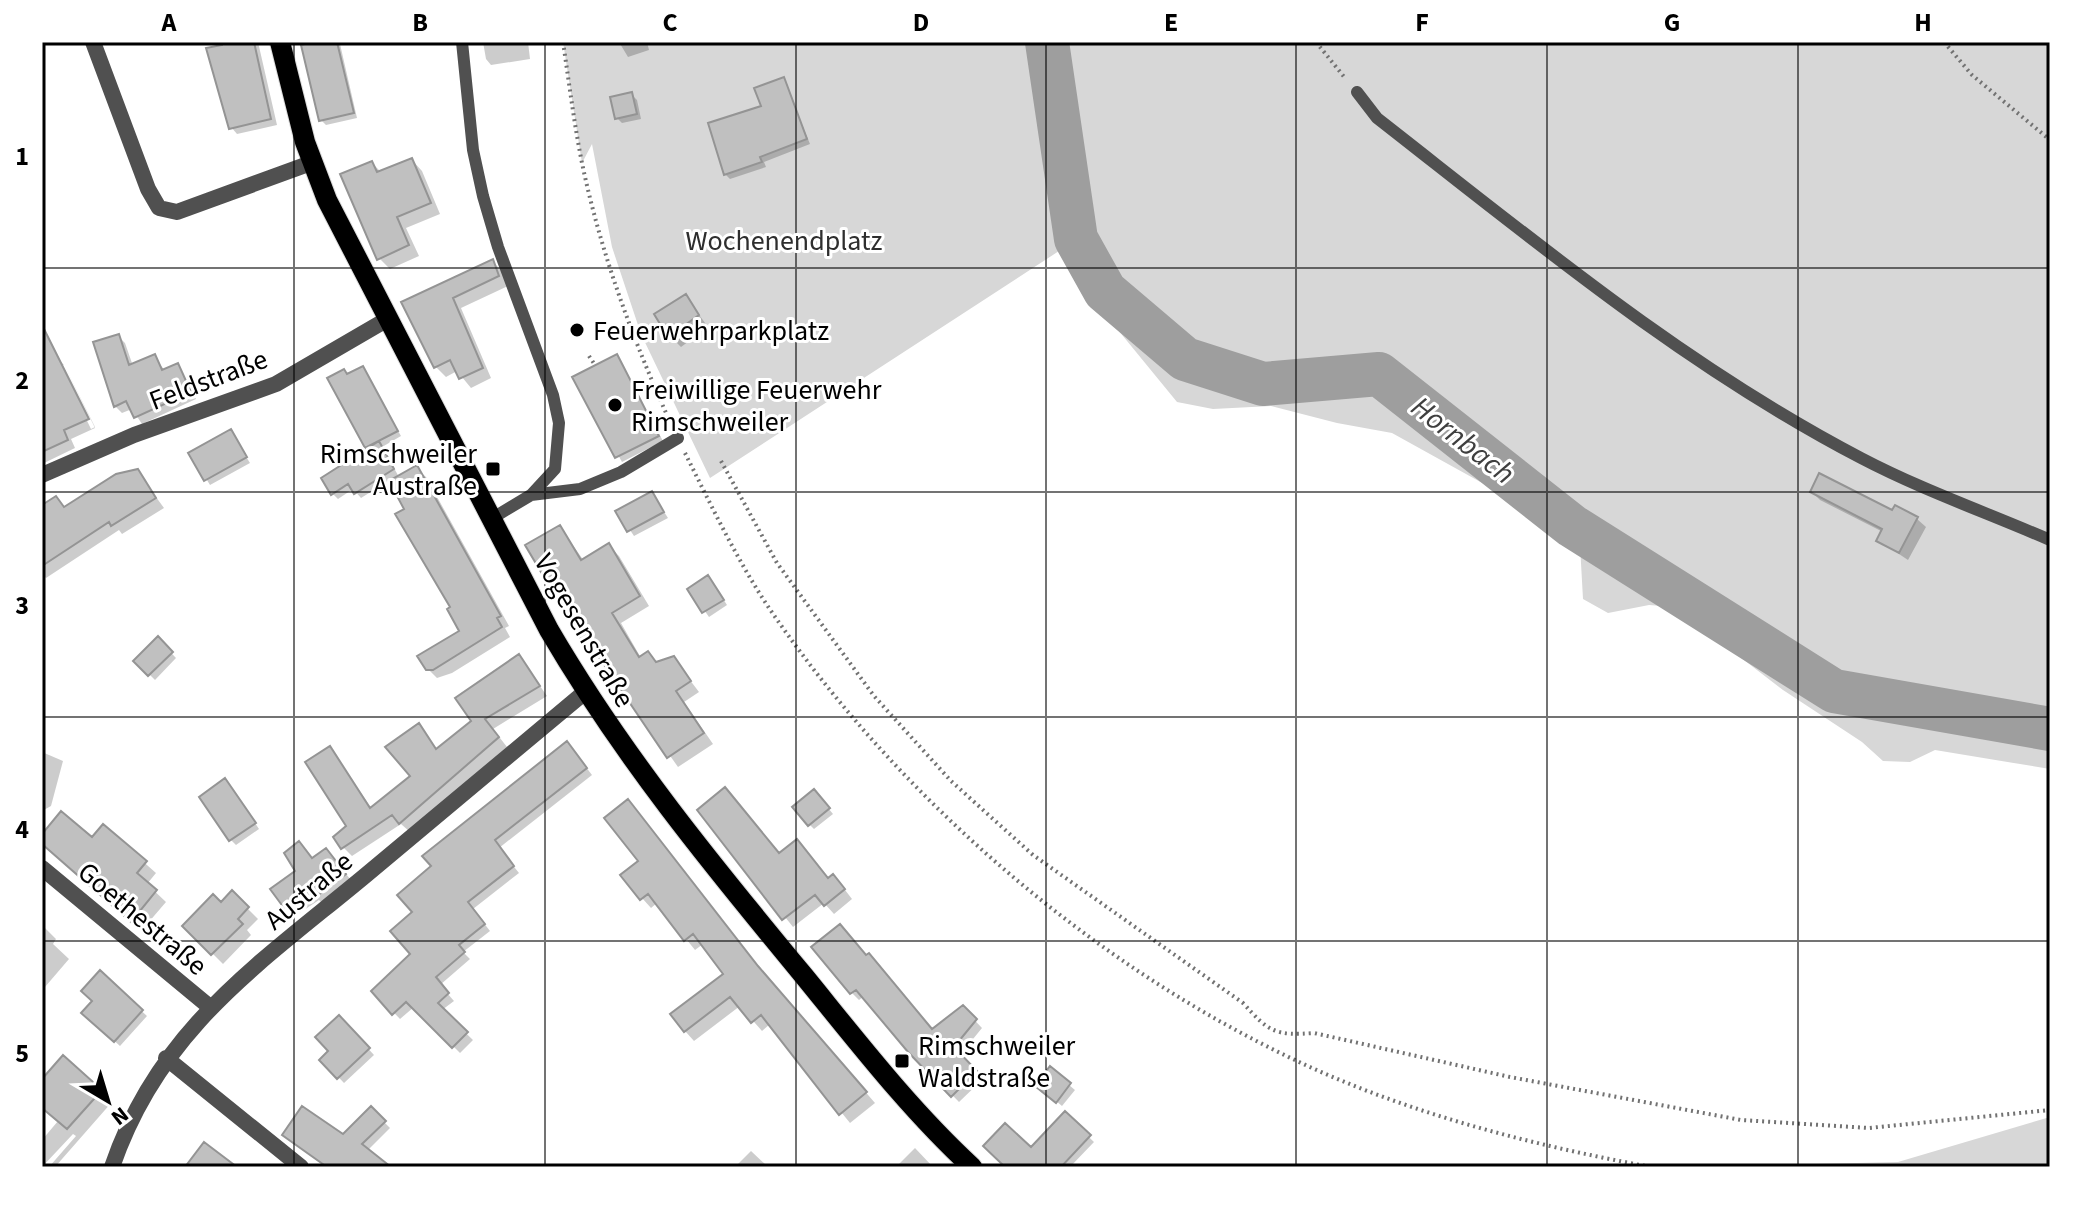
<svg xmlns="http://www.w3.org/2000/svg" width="2092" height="1209" viewBox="0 0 2092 1209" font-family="'Source Sans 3',sans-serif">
	<rect width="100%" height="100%" fill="#fff"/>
	<path fill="#d7d7d7" d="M563,42H2050V769L1935,750L1910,762L1883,761L1862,742L1783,690L1675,607L1649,605L1608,613L1583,599L1580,545L1533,511L1392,433L1337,423L1271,406L1213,409L1177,402L1091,297L1059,251L710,478L641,334L612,247L592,144L582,163Z
		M2050,1117V1167L1816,1164L1898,1162Z"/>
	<path fill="#0003" d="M223,42H258L277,125L237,134L231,127Z
		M321,42L340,44L357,118L326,125L321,120Z
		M483,42H528L530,59L491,65L486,59Z
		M619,42H647L649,50L628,57Z
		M783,79L810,144L764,162L766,167L730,179L725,174Z
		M631,94L637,100L641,119L622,123L617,118Z
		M412,160L422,171L440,214L406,228L419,256L390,269L379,258L372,163L381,172Z
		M493,262L502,271L508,286L461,308L491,378L471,388L457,371L446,377L436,367L404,303Z
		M686,297L708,327L681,347L670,336Z
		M118,336L125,343L133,366L155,357L165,371L178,366L196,399L142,424L132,409L122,413L115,406Z
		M616,356L663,441L622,462L575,378Z
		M57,358L64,365H60L91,429L95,427L64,365L95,428L71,439L75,448L42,464V365Z
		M362,368L401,436L382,447L399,477L416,468L426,477L509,626L505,628L510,637L452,673L437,678L427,668L462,631L390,480L361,498L353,489L338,499L333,494L369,450L348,376Z
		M230,431L250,463L210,485L191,454Z
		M137,471L164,508L122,534L119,530L46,578L42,574V508L56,498L66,508Z
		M1812,492L1917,519L1926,527L1908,560L1878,540L1883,532L1820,500Z
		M652,493L668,518L634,536L618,512Z
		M560,527L584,561L609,546L619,556L649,606L621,623L641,658L648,653L658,664L674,659L699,692L684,702L713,744L678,767L603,661L591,652L528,546Z
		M713,583L727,605L709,617L690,590Z
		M158,639L176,658L155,680L136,661Z
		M519,656L547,696L493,729L507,747L410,832L401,824L352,856L343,847L349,827L330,748L372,809L413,776L418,725L438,750L474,721Z
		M573,750L592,775L499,848L519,873L473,909L490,931L463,952L470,959L440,985L454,1001L442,1010L473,1040L460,1053L414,1007L400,1019L373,991L413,954L393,931Z
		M42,752L63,761L51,806L42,811Z
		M230,786L259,829L236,845L231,840Z
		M819,797L833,814L814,829L809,824Z
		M628,802L767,978L875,1103L850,1123L770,1024L762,1031L740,1006L694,1041L685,1031L726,974L703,944L695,950L657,903L651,908L642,898L641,861Z
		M700,810L842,886L852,899L834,914L824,903L793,927Z
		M104,827L156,873L147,884L166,902L142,930L42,842V837L92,840Z
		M299,843L314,860H335L354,884L325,906L319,900L295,916L273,889L297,872Z
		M232,893L258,919L247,930L251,935L223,964L185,926L221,905Z
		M42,925L56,939L53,944L69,959L45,987L42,984Z
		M814,947L867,957L932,1031L963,1008L982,1028L960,1055L983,1079L959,1102L909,1051L864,996L859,1000L852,993Z
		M100,973L147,1016L120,1046L84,1013L94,1001Z
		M339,1017L374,1055L344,1083L322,1060L331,1051Z
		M1050,1069L1075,1090L1062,1106L1043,1090Z
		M42,1082L101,1091L112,1102L55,1167H49L76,1136L73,1134L42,1167V1140L58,1121L42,1107Z
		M371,1109L390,1128L367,1151L388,1167H328L284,1135L343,1137Z
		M1065,1114L1094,1142L1070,1167H1008L1031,1150Z
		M915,1148L933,1167H896Z
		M751,1151L766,1165L768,1167H735Z"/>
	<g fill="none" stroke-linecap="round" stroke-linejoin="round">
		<path stroke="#9e9e9e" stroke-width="44" d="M1047,42L1076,239L1105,291L1185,359L1263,384L1379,374L1572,526L1834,691L2050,729"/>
	</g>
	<path fill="#c0c0c0" stroke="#949494" stroke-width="2" d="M222,42H254L271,119L229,129L206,48L222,45Z
		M312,42H337L354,113L319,121L301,45Z
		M784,77L807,139L760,157L762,162L724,175L708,123L761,106L754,88Z
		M632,92L637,114L615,119L610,97Z
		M412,158L431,203L397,217L409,245L377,260L340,174L372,161L377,172Z
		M493,259L499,276L453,298L483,368L459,379L450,360L434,368L401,302Z
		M686,294L699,315L668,337L654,314Z
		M42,325L89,419L64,430L68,440L42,452Z
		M119,334L129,365L155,354L162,370L178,363L191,392L134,418L126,401L114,407L93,342Z
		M617,354L659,436L615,458L572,377Z
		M363,366L398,431L365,448L327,378L344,369L347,374Z
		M231,429L247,457L204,481L188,453Z
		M379,441L394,469L354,494L348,484L331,495L321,478Z
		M417,465L501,616L497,618L502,627L433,670H426L417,656L459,631L447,609L450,607L395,514L404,509L389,481Z
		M138,469L156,498L111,526L109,522L42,566V505L56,496L64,507L116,474Z
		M1819,473L1892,510L1895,505L1918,517L1899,553L1876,541L1882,529L1810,492Z
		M652,491L664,512L627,532L615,511Z
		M560,525L581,560L609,543L640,596L612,613L639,657L648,651L656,662L674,656L691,681L676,691L704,733L667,758L594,650L589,653L525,545Z
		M708,575L724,600L702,613L687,589Z
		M158,636L173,652L148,676L133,661Z
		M519,654L540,686L485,719L499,737L399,824L392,815L341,849L333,837L346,826L305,762L330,746L370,808L410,776L385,747L419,723L436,749L471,721L455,698Z
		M567,741L587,768L495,840L514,866L468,902L485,924L459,945L465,952L436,977L449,993L438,1003L468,1032L452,1048L406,1002L392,1015L371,991L410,954L390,931L412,912L397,895L431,866L422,856Z
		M225,778L256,823L229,841L199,797Z
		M725,787L779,853L797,839L828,878L833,874L845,889L824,906L815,895L782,920L697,810Z
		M814,789L830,808L808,826L792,807Z
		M628,799L758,966L867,1092L839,1115L761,1015L751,1023L730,997L684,1032L670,1014L723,974L693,934L684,941L648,894L640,900L620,875L638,861L604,818Z
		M61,811L92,837L103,824L147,861L137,873L157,890L131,922L42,844V834Z
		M299,841L312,858L326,848L346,874L314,898L309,891L284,908L270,889L295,871L284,853Z
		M232,890L249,907L238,919L243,924L211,955L182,926L213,894L221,902Z
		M840,924L866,955L869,953L932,1029L963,1005L977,1019L954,1047L977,1071L951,1097L908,1052L856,990L850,994L811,947Z
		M100,970L143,1010L114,1042L81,1013L92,1001L81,991Z
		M339,1015L370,1048L337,1079L319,1060L328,1051L315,1037Z
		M63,1055L102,1090L67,1129L42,1108V1079Z
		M1050,1066L1071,1083L1056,1103L1035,1086Z
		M302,1106L343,1134L371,1106L386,1121L362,1144L391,1167H327L282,1135Z
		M1065,1111L1091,1135L1061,1167H1005L983,1146L1005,1123L1031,1147Z
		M204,1142L237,1167H185Z"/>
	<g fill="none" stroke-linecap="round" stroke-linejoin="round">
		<g stroke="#dbdbdb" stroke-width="22">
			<path id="primary" d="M280,42L305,142L327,200L549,630C622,755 712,865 804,976C857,1041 910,1110 972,1167"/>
		</g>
		<path stroke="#727272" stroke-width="4" stroke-dasharray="2 4" stroke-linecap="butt" d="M563,42C569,82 574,123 582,163C601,254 633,340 671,424
			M1316,42L1345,78
			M1944,42L1972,75L2050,140
			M589,356L595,365
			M685,453C711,505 737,560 769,608C897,796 1090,964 1297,1061C1407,1113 1531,1145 1651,1167
			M721,461L777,563L874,696L951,781L1033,855L1243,1003C1269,1032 1275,1036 1314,1033L1510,1077L1741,1120L1869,1128L2050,1110"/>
		<path stroke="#505050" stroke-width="12" d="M462,42L473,150L483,196L498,247L553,395L559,423L555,469L531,495L491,519
			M1357,92L1377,118C1532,239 1686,367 1861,458C1922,490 1988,513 2050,540
			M531,495L580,489L621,472L678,438"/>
		<path stroke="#505050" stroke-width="16" d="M93,42L148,189L159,208L177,212L311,163
			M42,475L134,435L276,384L386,320
			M42,868L211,1008
			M166,1058L301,1167
			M112,1167C159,1029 259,964 366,875C439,814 512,753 585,692"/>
		<use href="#primary" stroke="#000" stroke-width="20"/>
	</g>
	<path fill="none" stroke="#000" stroke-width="2" stroke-opacity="0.55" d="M294,42V1167M545,42V1167M796,42V1167M1046,42V1167M1296,42V1167M1547,42V1167M1798,42V1167M42,268H2050M42,492H2050M42,717H2050M42,941H2050"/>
	<g fill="#000" stroke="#fff" stroke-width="3">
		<circle cx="577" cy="330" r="8"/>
		<circle cx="615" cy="405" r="8"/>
		<rect x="485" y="461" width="16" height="16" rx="4"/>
		<rect x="894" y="1053" width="16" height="16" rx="4"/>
	</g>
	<g text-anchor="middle" stroke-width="6" stroke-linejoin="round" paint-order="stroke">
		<g font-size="28" fill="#2e2e2e" stroke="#fff">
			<text x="784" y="250">Wochenendplatz</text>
		</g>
		<g font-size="28" fill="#000" stroke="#fff" text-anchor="start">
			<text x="593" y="340">Feuerwehrparkplatz</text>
			<text x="631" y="399">Freiwillige Feuerwehr<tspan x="631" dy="32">Rimschweiler</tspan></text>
			<text x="477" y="463" text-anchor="end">Rimschweiler<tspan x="477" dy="32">Austraße</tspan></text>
			<text x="918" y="1055">Rimschweiler<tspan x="918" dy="32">Waldstraße</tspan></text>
		</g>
		<g font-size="28" fill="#000" stroke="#fff">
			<text transform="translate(208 379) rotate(-21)" y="10">Feldstraße</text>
			<text transform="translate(585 630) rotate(60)" y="10">Vogesenstraße</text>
			<text transform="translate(308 890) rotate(-40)" y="10">Austraße</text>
			<text transform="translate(143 918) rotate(40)" y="10">Goethestraße</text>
		</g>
		<g font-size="30" font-style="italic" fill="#3f3f3f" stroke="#fff">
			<text transform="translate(1463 440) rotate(38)" y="10">Hornbach</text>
		</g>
	</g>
	<rect width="2092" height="1209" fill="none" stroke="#ffffff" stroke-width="88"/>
	<g transform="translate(108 1101) rotate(142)" stroke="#ffffff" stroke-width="6" paint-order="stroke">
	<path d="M0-6L14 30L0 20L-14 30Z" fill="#000000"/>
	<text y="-12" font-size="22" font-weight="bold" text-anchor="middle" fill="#000000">N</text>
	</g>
	<rect x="44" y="44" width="2004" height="1121" fill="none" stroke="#000" stroke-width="3"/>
	<g font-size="26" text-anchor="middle" font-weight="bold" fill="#000">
		<text x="169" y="31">A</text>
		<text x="420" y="31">B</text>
		<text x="670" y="31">C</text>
		<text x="921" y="31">D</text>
		<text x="1171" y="31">E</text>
		<text x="1422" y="31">F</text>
		<text x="1672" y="31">G</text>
		<text x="1923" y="31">H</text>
		<text x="22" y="165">1</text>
		<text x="22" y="389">2</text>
		<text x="22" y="614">3</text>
		<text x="22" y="838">4</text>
		<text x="22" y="1062">5</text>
	</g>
</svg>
